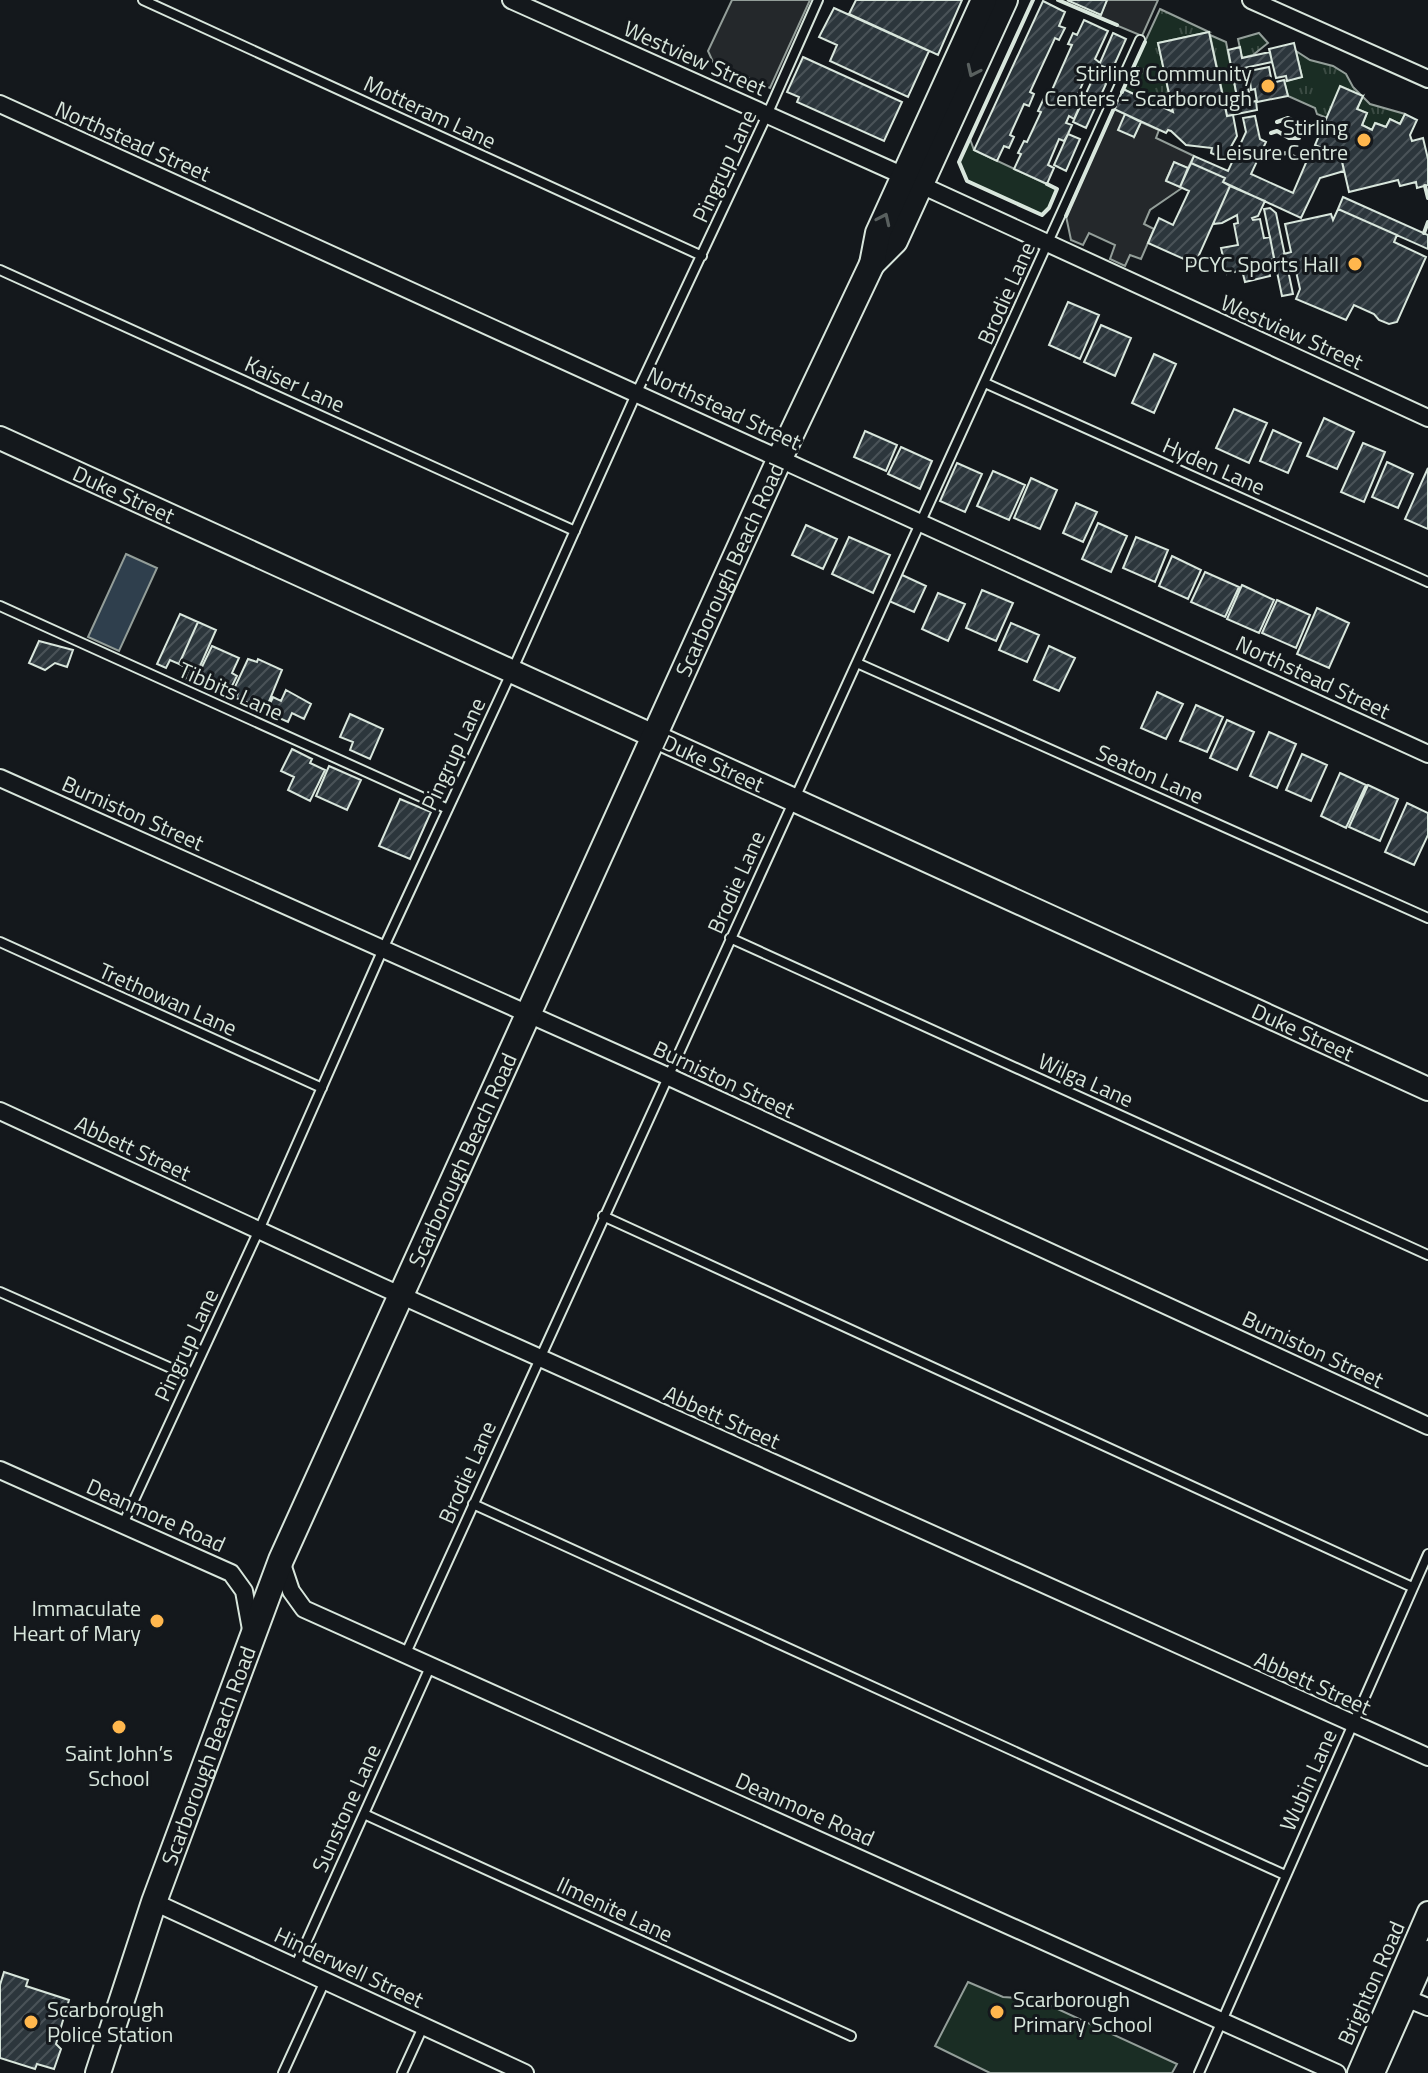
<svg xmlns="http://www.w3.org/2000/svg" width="1428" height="2073" viewBox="0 0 1428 2073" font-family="'Titillium Web',sans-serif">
	<defs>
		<pattern id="grass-tufts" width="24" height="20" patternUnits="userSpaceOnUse" patternTransform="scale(2)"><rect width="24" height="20" fill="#1a2d24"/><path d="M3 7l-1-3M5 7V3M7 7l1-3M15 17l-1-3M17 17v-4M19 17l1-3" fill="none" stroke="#3b4b43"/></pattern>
		<pattern id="building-hatch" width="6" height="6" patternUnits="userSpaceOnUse" patternTransform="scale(2)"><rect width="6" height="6" fill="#2c363c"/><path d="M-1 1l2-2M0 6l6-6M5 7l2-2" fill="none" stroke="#4a5358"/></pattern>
	</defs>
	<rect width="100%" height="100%" fill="#14181c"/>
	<path fill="url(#grass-tufts)" stroke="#939e99" stroke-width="2" d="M1160,9L1209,32L1158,43L1173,112L1123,89Z
		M1259,33L1268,43L1253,55L1242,58L1238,39Z
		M1210,35L1226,42L1238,102L1225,105Z
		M1296,51L1310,60L1333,66L1346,74L1353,87L1370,104L1405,114L1400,124L1390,119L1386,127L1376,123L1372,130L1362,125L1367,113L1357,109L1363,96L1327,118L1317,114L1315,108L1288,96L1284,81L1302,77Z"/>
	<path fill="#1a2d24" stroke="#939e99" stroke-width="2" d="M970,139L974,150L1057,189L1049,208L1042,215L967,181L959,162Z
		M968,1982L1003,1997L1036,1999L1177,2064L1172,2073H990L935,2046Z"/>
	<path fill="#24282b" stroke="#939e99" stroke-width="2" d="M732,0H810L770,88L713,62L708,51Z
		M1107,0H1158L1142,36L1099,18Z
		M1114,109L1125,114L1134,137L1141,122L1159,130L1156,138L1194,156L1188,168L1174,163L1166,180L1182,188L1150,210L1144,224L1154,229L1141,259L1130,255L1125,266L1110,259L1115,245L1089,233L1083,245L1071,240L1066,216Z"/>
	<path fill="#2f3f4d" stroke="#939e99" stroke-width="2" d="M126,554L157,568L119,651L88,637Z"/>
	<path fill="url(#building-hatch)" stroke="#d8e6dc" stroke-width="2" d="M856,0H962L938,55L849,14Z
		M1067,0H1107L1101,15Z
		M1043,1L1065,12L1059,26L1065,28L1059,40L1055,38L1030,92L1034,94L1029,106L1024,104L1010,135L1014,137L1009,148L1004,146L997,161L974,150Z
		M834,8L929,51L908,97L830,61L837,45L819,37Z
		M1084,20L1108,31L1095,59L1099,62L1095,72L1089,69L1078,94L1084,97L1074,119L1069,116L1066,123L1072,125L1068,134L1064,141L1059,139L1048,165L1054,168L1047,184L1014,169L1021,154L1018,153L1024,141L1027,142L1041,112L1038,111L1044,98L1048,99L1072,45L1068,44L1073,33L1077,35Z
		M1209,32L1227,116L1233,115L1237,136L1224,159L1211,153L1212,148L1186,145L1171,131L1168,130L1166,133L1114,109L1123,89L1173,112L1158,43Z
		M1113,33L1126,39L1112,70L1099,65Z
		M1294,43L1302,77L1287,81L1286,76L1276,78L1269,49Z
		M1240,47L1242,58L1270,52L1272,62L1244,68L1251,102L1256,101L1257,110L1227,116L1225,105L1238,102L1228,50Z
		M803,57L902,102L884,141L797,102L799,97L787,92Z
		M1269,67L1272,83L1284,80L1288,96L1257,102L1255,89L1251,90L1249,71Z
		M1093,78L1106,84L1086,128L1073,122Z
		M1340,86L1363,96L1357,109L1367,113L1362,125L1372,130L1375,123L1386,127L1390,119L1400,124L1405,114L1417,120L1410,135L1412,141L1423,138L1428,159V185L1417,188L1416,182L1400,186L1398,180L1349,192L1341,157L1315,145Z
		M1125,114L1141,122L1134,137L1118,130Z
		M1255,116L1260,139L1266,142L1251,174L1293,193L1308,158L1313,160L1336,155L1341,157L1344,171L1320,178L1301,218L1223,182L1225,178L1191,163L1194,156L1228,171L1246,132L1243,118Z
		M1068,134L1080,139L1066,171L1054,165Z
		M1174,162L1188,168L1180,187L1166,181Z
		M1191,163L1225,178L1223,182L1230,186L1195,264L1148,243L1159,218L1173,225L1189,191L1180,187Z
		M1230,186L1265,201L1258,216L1252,218L1253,220L1260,219L1264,238L1270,237L1274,259L1267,261L1270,276L1245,282L1242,270L1227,274L1221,248L1238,245L1234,224L1238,223L1237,215L1222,223L1213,224Z
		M1343,197L1428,235V249L1338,209Z
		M1270,208L1276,213L1293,294L1282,296L1264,209Z
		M1338,209L1397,235L1394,242L1426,257L1397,322L1389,324L1379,320L1374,314L1354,305L1346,320L1296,299L1300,289L1295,267L1288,268L1284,254L1291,252L1285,224L1331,214L1333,220Z
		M1068,302L1099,315L1080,359L1049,345Z
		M1101,325L1131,338L1115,376L1084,362Z
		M1154,354L1176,364L1154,413L1132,403Z
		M1234,409L1267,423L1249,463L1216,448Z
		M1324,418L1354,432L1337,469L1307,456Z
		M1273,430L1301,443L1288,473L1260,461Z
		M865,431L897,445L886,471L854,457Z
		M1363,443L1385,452L1364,502L1341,492Z
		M901,447L932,461L920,489L888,474Z
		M1387,462L1413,474L1398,508L1372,497Z
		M957,463L982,474L965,512L940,501Z
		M1428,468V529L1405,519Z
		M993,471L1025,485L1009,520L977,506Z
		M1031,478L1057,490L1040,529L1014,518Z
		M1076,503L1097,512L1083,542L1063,533Z
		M1098,523L1127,536L1111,572L1082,559Z
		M806,525L837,539L823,569L792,555Z
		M849,537L890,555L873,593L832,574Z
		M1136,537L1168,550L1155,582L1123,568Z
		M1172,556L1201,570L1188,599L1159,586Z
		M1205,572L1239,587L1225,617L1191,602Z
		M900,574L926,586L914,612L889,601Z
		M1242,585L1274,600L1259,633L1227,619Z
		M982,590L1013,603L996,641L966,628Z
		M938,593L965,604L948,641L922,629Z
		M1277,600L1310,615L1296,648L1262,633Z
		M1317,608L1349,623L1329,668L1297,654Z
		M180,614L198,622L179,664L170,660L166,668L157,664Z
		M198,622L216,630L193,682L185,678L189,669L179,664Z
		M1011,623L1039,635L1027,662L999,650Z
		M39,641L73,650L67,667L55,663L45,670L29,663Z
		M212,646L239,658L232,673L237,676L231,688L199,673Z
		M1049,646L1075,658L1059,691L1034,680Z
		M248,659L257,662L258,659L282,670L268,704L256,699L253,705L236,698L238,693L233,691Z
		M286,690L311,704L304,719L292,713L288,722L266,712L273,697L281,701Z
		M1157,692L1183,704L1166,739L1141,728Z
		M1196,705L1223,717L1207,752L1180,741Z
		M350,714L383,729L370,759L350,750L353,742L340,737Z
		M1227,720L1254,732L1237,770L1210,758Z
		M1269,732L1296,744L1277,788L1250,776Z
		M292,749L312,759L310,763L325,770L310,801L288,790L294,777L281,771Z
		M1302,754L1327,765L1311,801L1286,790Z
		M329,766L361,780L347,810L316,796Z
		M1340,773L1366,785L1346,828L1321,816Z
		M1368,785L1398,799L1380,841L1349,827Z
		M400,799L431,812L410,859L379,846Z
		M1407,803L1428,813V835L1414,865L1385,852Z
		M4,1972L28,1980L26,1986L69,2000L56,2044L61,2049L54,2069L37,2064L35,2069L0,2058V1985Z"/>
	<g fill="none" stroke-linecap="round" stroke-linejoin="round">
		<g stroke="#d8e6dc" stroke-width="12">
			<path id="service" d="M143,0L702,256
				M0,270L575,531
				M985,383L1428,582
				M0,606L448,809
				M857,663L1428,918
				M730,938L1428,1255
				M0,942L322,1088
				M603,1216L1412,1587
				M0,1292L191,1377
				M473,1504L1285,1875
				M123,1524L259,1230L383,949L512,671L637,392L767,115L818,0
				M406,1653L1140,40
				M364,1814L851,2036
				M295,1967L431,1665
				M283,2073L325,1981
				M402,2073L423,2027
				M1199,2073L1428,1554"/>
		</g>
		<g stroke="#d8e6dc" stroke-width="20">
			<path id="minor" d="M511,0L904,176
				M1251,0L1428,79
				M0,104L1428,754
				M921,185L1428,418
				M0,778L667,1076L1428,1426
				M0,1111L380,1286L1428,1757
				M0,1470L231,1573L244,1591L252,1635
				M281,1561L291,1591L304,1609L1337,2073
				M154,1902L525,2073
				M1398,1995L1428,2007"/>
		</g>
		<g stroke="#d8e6dc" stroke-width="24">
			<path id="tertiary" d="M1358,2073L1428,1912
				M1374,2073L1428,1951"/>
		</g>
		<g stroke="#d8e6dc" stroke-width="26">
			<g id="secondary">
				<path id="s1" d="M0,438L1428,1089"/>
			</g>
		</g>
		<g stroke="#d8e6dc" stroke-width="28">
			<g id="primary">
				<path d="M872,264L895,241L1005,0"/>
				<path id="s2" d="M98,2073L154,1902L281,1560L780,458L872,264L878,233L984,0"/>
			</g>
		</g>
		<use href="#service" stroke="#14181c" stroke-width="8"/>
		<use href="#minor" stroke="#14181c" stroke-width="16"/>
		<use href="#tertiary" stroke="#14181c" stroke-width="20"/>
		<use href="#secondary" stroke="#14181c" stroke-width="22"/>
		<use href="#primary" stroke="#14181c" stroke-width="24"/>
		<path stroke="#d8e6dc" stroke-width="4" d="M1033,0L959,162L967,181L1042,215L1049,208L1057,189L1047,184
			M1058,0L1117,25
			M1122,92L1145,42
			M1277,122L1288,118L1310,128
			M1271,133L1277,131L1289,138H1299
			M1280,154L1287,153L1298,159L1304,158
			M1425,186L1428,198
			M1066,216L1115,106
			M1424,233L1428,222"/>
	</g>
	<defs><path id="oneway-chevron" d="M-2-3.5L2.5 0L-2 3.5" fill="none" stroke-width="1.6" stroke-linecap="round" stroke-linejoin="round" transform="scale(2)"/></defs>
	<g stroke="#59605f">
		<use href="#oneway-chevron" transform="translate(973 71) rotate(115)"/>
		<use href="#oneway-chevron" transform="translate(884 219) rotate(-65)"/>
	</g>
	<g fill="#ffb74d" stroke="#14181c" stroke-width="3">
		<circle cx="1268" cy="86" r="8"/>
		<circle cx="1364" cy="140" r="8"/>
		<circle cx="1355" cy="264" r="8"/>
		<circle cx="157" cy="1621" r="8"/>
		<circle cx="119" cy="1727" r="8"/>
		<circle cx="997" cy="2012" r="8"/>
		<circle cx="31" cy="2022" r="8"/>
	</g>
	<g text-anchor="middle" stroke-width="6" stroke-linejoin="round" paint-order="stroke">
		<g font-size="22" fill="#d8e6dc" stroke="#14181c">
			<text transform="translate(695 58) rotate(24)" y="8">Westview Street</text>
			<text transform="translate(430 112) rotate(25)" y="8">Motteram Lane</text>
			<text transform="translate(133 141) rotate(24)" y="8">Northstead Street</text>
			<text transform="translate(724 166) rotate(-65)" y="8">Pingrup Lane</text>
			<text transform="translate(1006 293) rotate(-66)" y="8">Brodie Lane</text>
			<text transform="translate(1292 332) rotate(24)" y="8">Westview Street</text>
			<text transform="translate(295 384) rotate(24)" y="8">Kaiser Lane</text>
			<text transform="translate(724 408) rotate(25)" y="8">Northstead Street</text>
			<text transform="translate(1214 466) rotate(24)" y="8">Hyden Lane</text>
			<text dy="8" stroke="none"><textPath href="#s1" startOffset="136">Duke Street</textPath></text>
			<text dy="8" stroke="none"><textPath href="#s2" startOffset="1632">Scarborough Beach Road</textPath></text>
			<text transform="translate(1313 677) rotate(25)" y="8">Northstead Street</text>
			<text transform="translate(231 691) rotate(24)" y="8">Tibbits Lane</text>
			<text transform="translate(453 754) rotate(-65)" y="8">Pingrup Lane</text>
			<text dy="8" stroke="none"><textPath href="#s1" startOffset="784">Duke Street</textPath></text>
			<text transform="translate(1150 774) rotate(24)" y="8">Seaton Lane</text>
			<text transform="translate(133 813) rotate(24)" y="8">Burniston Street</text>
			<text transform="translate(736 882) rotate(-66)" y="8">Brodie Lane</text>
			<text transform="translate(168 999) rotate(24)" y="8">Trethowan Lane</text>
			<text dy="8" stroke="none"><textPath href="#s1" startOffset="1432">Duke Street</textPath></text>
			<text transform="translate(724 1079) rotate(25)" y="8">Burniston Street</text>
			<text transform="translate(1086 1080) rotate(24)" y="8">Wilga Lane</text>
			<text transform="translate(133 1148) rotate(25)" y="8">Abbett Street</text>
			<text dy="8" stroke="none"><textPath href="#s2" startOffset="984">Scarborough Beach Road</textPath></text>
			<text transform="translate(186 1345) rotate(-65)" y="8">Pingrup Lane</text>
			<text transform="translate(1313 1349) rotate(25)" y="8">Burniston Street</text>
			<text transform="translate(722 1417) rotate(24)" y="8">Abbett Street</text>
			<text transform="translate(467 1472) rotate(-66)" y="8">Brodie Lane</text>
			<text transform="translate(156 1515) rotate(24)" y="8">Deanmore Road</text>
			<text transform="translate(1313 1683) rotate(24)" y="8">Abbett Street</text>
			<text dy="8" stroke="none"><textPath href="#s2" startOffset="336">Scarborough Beach Road</textPath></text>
			<text transform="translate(1308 1780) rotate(-66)" y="8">Wubin Lane</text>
			<text transform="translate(346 1808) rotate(-66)" y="8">Sunstone Lane</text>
			<text transform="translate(805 1809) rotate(24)" y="8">Deanmore Road</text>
			<text transform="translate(615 1909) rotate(25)" y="8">Ilmenite Lane</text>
			<text transform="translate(349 1967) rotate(25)" y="8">Hinderwell Street</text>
			<text transform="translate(1371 1983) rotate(-66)" y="8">Brighton Road</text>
		</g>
		<g font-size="22" fill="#d8e6dc" stroke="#14181c" text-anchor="end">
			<text x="1252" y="81">Stirling Community<tspan x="1252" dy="25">Centers - Scarborough</tspan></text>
			<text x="1348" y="135">Stirling<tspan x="1348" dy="25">Leisure Centre</tspan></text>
			<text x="1339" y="272">PCYC Sports Hall</text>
			<text x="141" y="1616">Immaculate<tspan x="141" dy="25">Heart of Mary</tspan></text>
			<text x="119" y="1761" text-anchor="middle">Saint John’s<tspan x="119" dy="25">School</tspan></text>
			<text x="1013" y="2007" text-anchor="start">Scarborough<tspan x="1013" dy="25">Primary School</tspan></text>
			<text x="47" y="2017" text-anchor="start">Scarborough<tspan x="47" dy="25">Police Station</tspan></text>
		</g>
	</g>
</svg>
